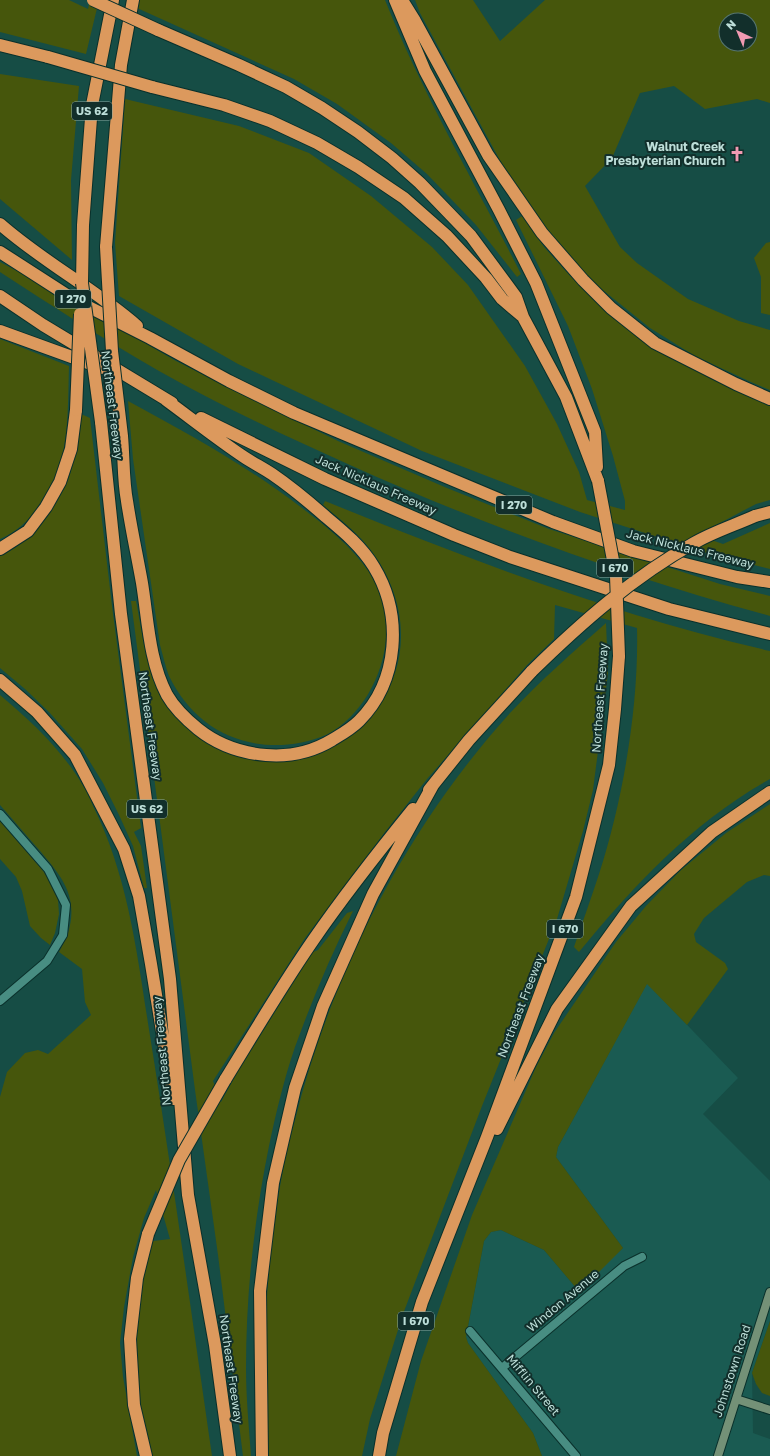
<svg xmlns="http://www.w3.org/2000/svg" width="770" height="1456" viewBox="0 0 770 1456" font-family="'Golos Text',sans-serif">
	<rect width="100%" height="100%" fill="#164d45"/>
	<path fill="#1a5b52" d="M647,983L738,1078L703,1114L770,1181V1321L752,1373L753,1433L770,1439V1456H542L533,1433L468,1343L466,1337L484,1241L491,1232L501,1230L544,1250L577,1289L623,1248L556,1157L558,1147Z"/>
	<path fill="#46560c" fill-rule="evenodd" d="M0,0H69L88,9L90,0H99L86,54L0,32Z
		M139,0H385C423,95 475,183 521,274L517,277L476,225L427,174L391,143L337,104L294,79L137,8Z
		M415,0H473L500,41L545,0H770V103L757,99L705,109L674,86L640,93L612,158L585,186L620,247L637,263L688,299L739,321L770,330V390L751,382L695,356L650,328L599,287L572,259L537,218L508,175L420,13ZM726,20H750V44H726Z
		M0,74L79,86L71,180L72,260L0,199Z
		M125,99L239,126L309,153L371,196L432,247L468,285L525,366L557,424L579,472L587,500L625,510V501L613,456L592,389L568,326L516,220L522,216L544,247L571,277L606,308L770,404V500L756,504L697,535L723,544L770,523V569L707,553L580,512L422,451L238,364L119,296L115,243Z
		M770,242V315L761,313V277L754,258L766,243Z
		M0,262L69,299L176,361L262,404L338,441L447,488L549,529L720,584L770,596V616C626,577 486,526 350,465C285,436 221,406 159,371C105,340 52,306 0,272Z
		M0,339L69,366C68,397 69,431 61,461C57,474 51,486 44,497C32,517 22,529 0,539Z
		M128,401C189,434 247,466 302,508C327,527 351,546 369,572C404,621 383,699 333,731C319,740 298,744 282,745C231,747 191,721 169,676C165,666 163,655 160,645L133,459Z
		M81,414L90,418L112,606L141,828L134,832L141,846L147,888H144L133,846L119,815L103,783L82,749L49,712L25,689L0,668V556C32,542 55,510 68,480C76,459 78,435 81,414Z
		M325,501C470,560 618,616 770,651V779C694,821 634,885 579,952L574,947C582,923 591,899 599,874C623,800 639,706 637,628L555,605L554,639L527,665L427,779L385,832L305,938L213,1081L221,1102L238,1071L305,964L313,952L318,950L347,913L353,911C331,955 312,1000 295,1047C284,1079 276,1113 269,1146C254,1220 246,1294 246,1368C246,1398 249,1427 251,1456H243L218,1255L195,1090L131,601H136L144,645L153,674L172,711L261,760C286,752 311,744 336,736C343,733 355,731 361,726C378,713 388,693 395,673C410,628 396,579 365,543C353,529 337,517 323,505Z
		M606,623L608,673L593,790L583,831L557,919L482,1106L403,1314L370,1419L362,1456H267C266,1419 263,1381 265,1343C266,1287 272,1230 282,1175C285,1157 290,1139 295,1120C332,972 407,827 510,713C540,681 573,652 606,623Z
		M0,695C31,721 61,749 82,784C87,791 90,799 93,806C130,880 138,962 151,1042C173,1179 192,1318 212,1456H151C148,1443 144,1430 141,1417C130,1358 136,1298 153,1241L170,1239L156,1190L144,1218L133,1257L124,1307L120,1343L123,1377L137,1456H0V1097L7,1072L25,1053L38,1050L48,1054L91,1015L85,1002L82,969L59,952C62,946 66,939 68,933C79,897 62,877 41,852C27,836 14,821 0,805Z
		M770,804V876L764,875L747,882L704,918L694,934L696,942L725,963L728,969L687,1025L647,984L558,1147L556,1157L623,1248L585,1286L577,1289L544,1250L501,1230L491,1232L484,1241L466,1337L468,1343L533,1433L542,1456H396L421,1361L472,1215L536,1067L554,1033L616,942L646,906L681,870L726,833Z
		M0,821L44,872L52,884L58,900L59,914L55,933L50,945L41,938L30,926L22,891L16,877L0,859Z
		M770,1321V1396L762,1393L756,1384L752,1373Z"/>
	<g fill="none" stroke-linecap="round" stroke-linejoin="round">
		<g stroke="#0a302b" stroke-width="10">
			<path id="street" d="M0,814L48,869L66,905L63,935L47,961L0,1001
				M470,1331L576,1456
				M502,1368L624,1266L642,1257"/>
		</g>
		<g stroke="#0a302b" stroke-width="10">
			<path id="secondary" d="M736,1399L770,1410
				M718,1456L770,1292"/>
		</g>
		<g stroke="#0a302b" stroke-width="14">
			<path id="highway" d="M395,0L425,71L499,210L536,283L595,432L597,467
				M402,0L415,21L488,155L542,233L583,280L611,308L655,343L736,384L770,399
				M158,30L239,65L286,87L322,108L358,132L392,158L420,183L446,210L471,236L516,297L523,317L566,397L598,481
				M0,45L48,57
				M152,87L224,105L270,121L317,143L358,167L404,198L447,236L486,278L502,299L522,316
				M0,224C43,262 95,289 137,326
				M106,247L121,65L133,0
				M0,252L73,299L150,338L229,381L294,413L553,522L633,551L737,577L770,582
				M82,283L83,225L92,105L113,0
				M0,296L43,325L172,403
				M0,331L102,368
				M201,418L325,479L454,535L510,557L669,609L770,634
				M101,422L121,614L170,979L188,1195L215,1345L230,1456
				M122,436C124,458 123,480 127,501C131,528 137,555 142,583C148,620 149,661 167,695C175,709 187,720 198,729C218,745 241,753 266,755C290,757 312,752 332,740C342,734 351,729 359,721C399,681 403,615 374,567C362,547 344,532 326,517C309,502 291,487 272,474C263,468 253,463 244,457C217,439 192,419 166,400
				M755,516L770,512
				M0,549L28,531L46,507L60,482L71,449L76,410
				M0,680L37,712L75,755L124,849L139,896L151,964L173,1099
				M429,790L469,740L532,671
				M225,1080C254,1033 282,985 314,939C345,894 379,851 413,809
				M497,1129L557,1009L631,906L712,832L770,792
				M146,1456L134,1405L130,1339L137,1278L148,1234
				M262,1456L260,1291L273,1183L295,1088L323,1006L373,894L433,785
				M379,1456L383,1433L422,1302L487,1137L576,897L609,765L615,709L619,656"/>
		</g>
		<use href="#street" stroke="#488d82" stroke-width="8"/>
		<use href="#secondary" stroke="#749177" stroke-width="8"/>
		<use href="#highway" stroke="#dc995d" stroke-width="12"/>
		<g stroke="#0a302b" stroke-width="14" stroke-linecap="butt">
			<path id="highway-bridge" d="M93,0L158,30
				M48,57L152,87
				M106,247L112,351L122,436
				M82,283L101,422
				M76,410L80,314
				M598,481L616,576L619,656
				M532,671C581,623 633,577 694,543C713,532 735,525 755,516
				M148,1234L179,1160L225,1080"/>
		</g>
		<use href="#highway-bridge" stroke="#dc995d" stroke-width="12"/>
	</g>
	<defs>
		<g id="church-bare" transform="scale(1.2)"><path d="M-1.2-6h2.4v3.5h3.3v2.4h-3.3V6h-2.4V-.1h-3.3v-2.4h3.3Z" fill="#f19ab2" stroke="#122f2b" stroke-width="2.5" paint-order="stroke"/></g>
	</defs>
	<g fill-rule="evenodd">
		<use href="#church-bare" x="737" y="154"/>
	</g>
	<g text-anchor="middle" stroke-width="4" stroke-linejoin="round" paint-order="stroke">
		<g fill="#122f2b" stroke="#8aaaa4" stroke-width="1">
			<rect x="72" y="102" width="40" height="18" rx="3"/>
			<rect x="55" y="290" width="36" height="18" rx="3"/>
			<rect x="496" y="496" width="36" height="18" rx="3"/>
			<rect x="597" y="559" width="36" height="18" rx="3"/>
			<rect x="127" y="800" width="40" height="18" rx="3"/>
			<rect x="547" y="920" width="36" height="18" rx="3"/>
			<rect x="398" y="1312" width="36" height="18" rx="3"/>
		</g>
		<g font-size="11" font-weight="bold" fill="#bdded8">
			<text x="92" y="115">US 62</text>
			<text x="73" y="303">I 270</text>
			<text x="514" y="509">I 270</text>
			<text x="615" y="572">I 670</text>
			<text x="147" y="813">US 62</text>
			<text x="565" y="933">I 670</text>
			<text x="416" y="1325">I 670</text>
		</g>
		<g font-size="12" font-weight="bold" fill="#bdded8" stroke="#122f2b" text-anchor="end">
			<text x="725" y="151">Walnut Creek<tspan x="725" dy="14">Presbyterian Church</tspan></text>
		</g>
		<g font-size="12" fill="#bdded8" stroke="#122f2b">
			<text transform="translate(112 405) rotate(83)" y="4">Northeast Freeway</text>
			<text transform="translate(376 485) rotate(24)" y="4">Jack Nicklaus Freeway</text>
			<text transform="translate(690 549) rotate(14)" y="4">Jack Nicklaus Freeway</text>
			<text transform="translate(600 698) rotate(-86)" y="4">Northeast Freeway</text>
			<text transform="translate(150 726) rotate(82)" y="4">Northeast Freeway</text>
			<text transform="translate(521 1006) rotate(-69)" y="4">Northeast Freeway</text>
			<text transform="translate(162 1051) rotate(-95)" y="4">Northeast Freeway</text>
			<text transform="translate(563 1301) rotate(-40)" y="4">Windon Avenue</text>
			<text transform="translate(231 1369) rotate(82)" y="4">Northeast Freeway</text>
			<text transform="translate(732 1371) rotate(-72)" y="4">Johnstown Road</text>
			<text transform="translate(533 1385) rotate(50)" y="4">Mifflin Street</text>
		</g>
	</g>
	<g transform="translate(738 32) rotate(316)"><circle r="19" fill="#122f2b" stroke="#567570"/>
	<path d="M0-3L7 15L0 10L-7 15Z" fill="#f19ab2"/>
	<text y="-6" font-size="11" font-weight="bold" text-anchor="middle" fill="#bdded8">N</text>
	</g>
</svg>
